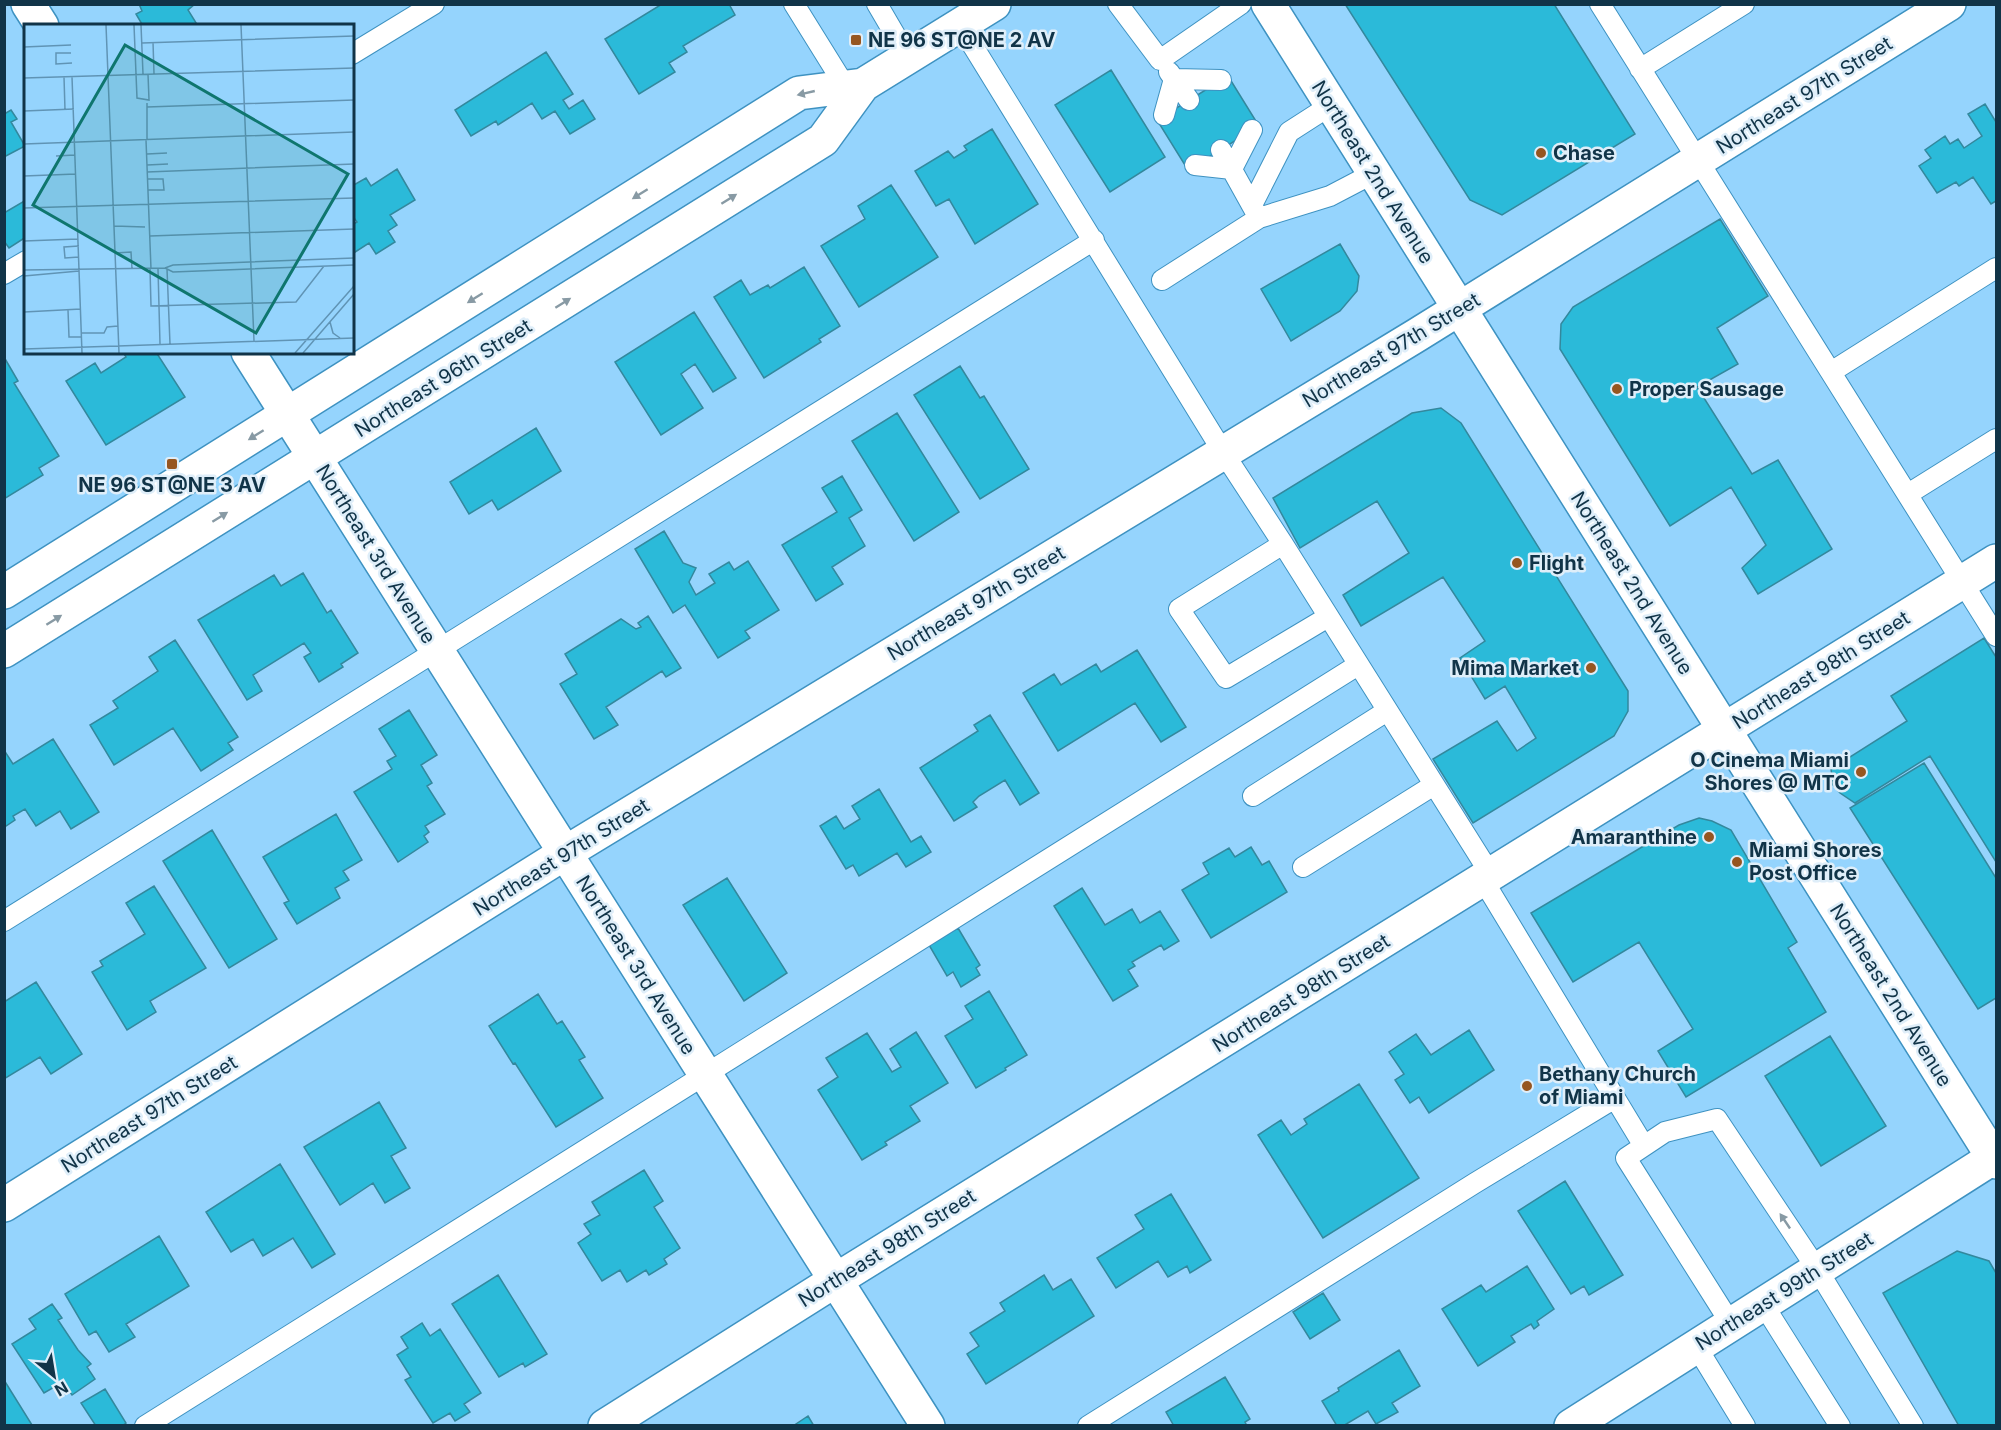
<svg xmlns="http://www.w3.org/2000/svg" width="2001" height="1430" viewBox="0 0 2001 1430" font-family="Inter,sans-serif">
	<rect width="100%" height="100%" fill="#95d4fd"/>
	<path fill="#2bbad9" stroke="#33889d" stroke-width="1.5" d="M139,4H195L188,10L198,26H143L136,14L142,11Z
		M662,4H729L735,15L683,46L687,52L669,63L675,72L639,94L605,39Z
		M1345,4H1554L1635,134L1502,215L1470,200Z
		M546,52L573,94L563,100L569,109L583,100L595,119L570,134L555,111L542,119L532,103L498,125L496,121L471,136L455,110Z
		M1111,70L1165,157L1110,192L1055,105Z
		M1228,76L1259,126L1188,170L1157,120Z
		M1985,104L1996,122V201L1991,204L1973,177L1959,186L1956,182L1937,193L1919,166L1931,158L1925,150L1945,136L1950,144L1958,139L1964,148L1982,136L1968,114Z
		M11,110L17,119L11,122L25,146L4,157V111L6,113Z
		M992,129L1038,204L975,244L949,199L936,206L915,171L948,151L954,158L967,150L964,146Z
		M397,169L415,200L390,215L397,225L388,231L395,242L376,254L369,243L352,254V225L357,222L352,215V186L366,178L371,186Z
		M891,185L938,257L859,307L821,246L865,219L858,206Z
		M26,200V237L9,248L4,241V213Z
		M1720,219L1768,296L1717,328L1738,364L1697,387L1752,474L1778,460L1832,549L1758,594L1742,568L1766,545L1731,487L1670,526L1560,349L1561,324L1573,307Z
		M1340,244L1359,276L1357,291L1340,311L1291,341L1261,289Z
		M804,267L840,326L819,339L821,342L764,378L714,297L741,280L750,295L768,285L770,288Z
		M694,312L736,378L713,392L695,364L681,374L703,408L661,435L615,362Z
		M123,352H156L185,397L106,445L66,381L95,363L101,373L126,357Z
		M4,357L18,381L14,383L59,456L39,468L43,475L4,499Z
		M960,366L980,398L984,396L1029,469L980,499L914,395Z
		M1441,408L1461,423L1628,691V711L1614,736L1473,823L1433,759L1497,721L1517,751L1536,738L1505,686L1485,699L1460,658L1485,641L1443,577L1361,626L1343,595L1409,553L1377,501L1300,548L1273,498L1412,413Z
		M897,413L959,512L914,541L852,441Z
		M536,428L561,471L498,510L492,500L469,514L450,482Z
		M842,476L862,510L849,518L865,546L832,567L843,584L816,601L782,545L837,512L822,488Z
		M664,531L683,563L696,568L689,582L696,595L715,583L709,574L729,562L734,570L748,561L779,610L745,631L750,638L718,658L685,605L673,613L635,549Z
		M303,573L327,613L331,610L358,653L341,664L343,667L319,682L304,657L311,653L304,643L253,675L262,691L247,700L198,620L274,575L281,586Z
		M648,616L681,668L666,677L662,671L606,707L618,725L594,739L560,684L577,674L565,654L621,619L636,629L641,627L638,623Z
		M1984,638L1996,657V862L1930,756L1855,803L1840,793L1833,785L1831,769L1907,721L1891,696Z
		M175,640L238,737L228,743L233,750L201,771L173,728L114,765L90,725L118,708L113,701L158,671L149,657Z
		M1137,650L1186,727L1161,742L1135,703L1058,751L1023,693L1054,674L1061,685L1096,664L1101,672Z
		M409,710L437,755L421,765L432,783L427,786L445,814L425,826L429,832L424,836L428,842L398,862L354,792L392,769L387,761L396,756L379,729Z
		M990,715L1039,793L1020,805L1005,780L979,796L973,802L977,807L954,821L920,768L978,731L974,725Z
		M53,739L99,812L71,829L60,811L36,826L25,809L13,816L15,820L6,826L4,824V750L13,764Z
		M1924,763L1996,878V998L1978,1009L1850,808Z
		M879,789L911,842L921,836L931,852L906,867L897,853L859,876L853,865L846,869L820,826L836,816L844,829L860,819L852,806Z
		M336,814L362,860L343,871L349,880L335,888L340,898L297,924L284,903L289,901L263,857Z
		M1699,818L1712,821L1731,830L1797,942L1788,948L1826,1012L1686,1097L1658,1051L1693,1029L1639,942L1573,982L1531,913L1679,825Z
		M212,830L277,939L229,968L163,861Z
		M1251,847L1262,865L1269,861L1287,892L1211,938L1182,890L1209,874L1203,863L1229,848L1235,857Z
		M727,878L787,973L744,1001L683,905Z
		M154,886L206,968L150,1001L156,1012L127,1030L92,972L103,966L100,961L145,934L126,903Z
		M1082,888L1105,925L1132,909L1140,923L1160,911L1179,941L1164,950L1161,945L1132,962L1135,966L1128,970L1138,986L1113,1001L1054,906Z
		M958,928L980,965L976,968L980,975L961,987L953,972L947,976L929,945Z
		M36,982L82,1054L51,1074L40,1057L4,1079V1002Z
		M989,991L1027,1055L1005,1068L1006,1070L976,1088L945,1036L973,1019L965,1006Z
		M538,994L557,1024L562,1021L585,1057L579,1060L603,1098L556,1127L515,1063L513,1064L489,1026Z
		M1469,1030L1494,1070L1429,1113L1419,1097L1410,1103L1395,1080L1404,1074L1389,1052L1416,1034L1431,1055Z
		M916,1032L948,1083L910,1106L920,1121L885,1142L887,1145L862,1160L818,1090L838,1077L826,1058L867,1033L892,1072L901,1067L890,1049Z
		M1830,1036L1886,1126L1821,1166L1765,1076Z
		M1359,1084L1419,1178L1323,1238L1258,1135L1281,1120L1291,1135L1307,1124L1304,1119Z
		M379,1102L406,1148L391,1156L410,1188L385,1203L373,1183L340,1205L304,1147Z
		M280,1164L335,1254L312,1268L293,1238L263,1256L253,1239L231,1252L206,1212Z
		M644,1170L663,1201L654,1207L680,1248L664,1259L667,1264L649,1275L646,1270L627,1282L620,1270L602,1281L578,1243L591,1234L584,1224L600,1215L592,1202Z
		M1565,1181L1623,1275L1589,1295L1584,1286L1571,1294L1518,1211Z
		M1171,1194L1211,1260L1190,1273L1187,1266L1168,1277L1158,1261L1116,1288L1097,1258L1144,1229L1135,1215Z
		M159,1236L189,1286L126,1324L135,1337L109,1352L96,1331L89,1335L65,1294Z
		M1957,1251L1989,1261L1996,1273V1426H1959L1883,1293Z
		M1527,1266L1554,1309L1537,1321L1539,1325L1534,1329L1531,1324L1511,1336L1515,1342L1478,1366L1442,1309L1481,1285L1486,1292Z
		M498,1275L547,1354L525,1367L523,1363L499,1377L452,1304Z
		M1044,1275L1053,1290L1071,1279L1094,1316L986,1384L967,1354L979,1346L970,1333L1005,1311L1000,1303Z
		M1323,1293L1340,1320L1310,1339L1293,1312Z
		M52,1304L62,1318L58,1320L78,1350L91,1364L87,1367L95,1379L72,1395L63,1382L44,1393L12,1344L36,1329L29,1319Z
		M422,1323L430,1336L440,1329L481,1393L464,1404L470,1412L455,1421L450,1413L433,1423L405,1380L411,1377L397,1355L408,1348L401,1337Z
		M1399,1350L1420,1386L1392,1403L1398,1412L1376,1424L1368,1411L1343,1426H1337L1322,1401L1339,1391L1338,1388Z
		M1225,1377L1250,1419L1245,1422L1247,1426H1174L1166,1412Z
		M4,1380L32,1425V1426H4Z
		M105,1389L126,1423L122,1426H96L81,1403Z
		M808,1416L814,1426H793Z"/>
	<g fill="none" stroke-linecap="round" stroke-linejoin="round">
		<g stroke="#3e92c1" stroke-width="22">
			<path id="lane" d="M794,4L845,86
				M877,4L908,57
				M1118,4L1160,60L1241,4
				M1600,4L1996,636
				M960,25L1223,452L1283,544L1491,875
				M352,54L434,4
				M1640,69L1744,4
				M1189,100L1174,79L1221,80
				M1164,115L1174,79L1169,72
				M1221,150L1256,213
				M1195,165L1232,169L1252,130
				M1252,205L1289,132L1331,105
				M4,274L26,261
				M1162,280L1259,218L1330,196L1374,173
				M1831,372L1996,268
				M1908,494L1996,439
				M1283,544L1179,609L1226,678L1328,617
				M1253,796L1387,711
				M1303,867L1434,785
				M1483,880L1644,1146
				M4,921L1094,240
				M1763,1304L1840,1426
				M1731,1324L1626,1158L1665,1132L1717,1119L1817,1269L1913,1426
				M1696,1346L1745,1426
				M145,1426L1358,665
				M1088,1426L1475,1183L1615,1098"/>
		</g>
		<g stroke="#3e92c1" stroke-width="36">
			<path id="street" d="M28,4L42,26
				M248,352L928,1426
				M4,1205L565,853L1417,335L1949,4
				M605,1426L836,1280L1996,561
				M1571,1426L1996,1156"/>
		</g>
		<g stroke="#3e92c1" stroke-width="36">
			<path id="secondary" d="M1268,4L1996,1162
				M4,592L799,93L863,85
				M4,651L823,140L863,85L994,4"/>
		</g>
		<use href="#lane" stroke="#fff" stroke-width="20"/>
		<use href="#street" stroke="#fff" stroke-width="33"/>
		<use href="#secondary" stroke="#fff" stroke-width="33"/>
	</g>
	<defs><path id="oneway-solid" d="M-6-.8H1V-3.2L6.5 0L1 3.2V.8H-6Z" transform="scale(1.5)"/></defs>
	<g fill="#889aa4">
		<use href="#oneway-solid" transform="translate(806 93) rotate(167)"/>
		<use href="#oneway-solid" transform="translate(640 194) rotate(148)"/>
		<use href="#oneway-solid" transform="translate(729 199) rotate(-32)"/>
		<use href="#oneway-solid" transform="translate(475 298) rotate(148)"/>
		<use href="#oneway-solid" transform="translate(563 303) rotate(-32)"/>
		<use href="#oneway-solid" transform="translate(256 435) rotate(148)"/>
		<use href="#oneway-solid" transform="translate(220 517) rotate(-32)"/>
		<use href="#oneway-solid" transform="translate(54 620) rotate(-32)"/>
		<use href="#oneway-solid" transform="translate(1785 1221) rotate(-124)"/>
	</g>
	<g fill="#965620" stroke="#dfeef9" stroke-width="2">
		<rect x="850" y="34" width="12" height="12" rx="3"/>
		<circle cx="1541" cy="153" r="6"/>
		<circle cx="1617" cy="389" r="6"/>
		<rect x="166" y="458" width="12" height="12" rx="3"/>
		<circle cx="1517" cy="563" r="6"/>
		<circle cx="1591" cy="668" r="6"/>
		<circle cx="1861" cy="772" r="6"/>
		<circle cx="1709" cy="837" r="6"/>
		<circle cx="1737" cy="862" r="6"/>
		<circle cx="1527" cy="1086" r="6"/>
	</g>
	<g text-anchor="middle" stroke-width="5" stroke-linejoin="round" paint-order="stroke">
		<g font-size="20" font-weight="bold" fill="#113448" stroke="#dfeef9" text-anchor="start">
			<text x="868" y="47">NE 96 ST@NE 2 AV</text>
			<text x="1553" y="160">Chase</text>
			<text x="1629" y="396">Proper Sausage</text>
			<text x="172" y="492" text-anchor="middle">NE 96 ST@NE 3 AV</text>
			<text x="1529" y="570">Flight</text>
			<text x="1579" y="675" text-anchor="end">Mima Market</text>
			<text x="1849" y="767" text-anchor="end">O Cinema Miami<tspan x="1849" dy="23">Shores @ MTC</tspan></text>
			<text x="1697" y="844" text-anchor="end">Amaranthine</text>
			<text x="1749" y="857">Miami Shores<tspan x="1749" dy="23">Post Office</tspan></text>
			<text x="1539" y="1081">Bethany Church<tspan x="1539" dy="23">of Miami</tspan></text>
		</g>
		<g font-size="20" fill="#113448" stroke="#dfeef9">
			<text transform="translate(1804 95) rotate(-32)" y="7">Northeast 97th Street</text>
			<text transform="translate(1373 172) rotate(58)" y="7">Northeast 2nd Avenue</text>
			<text transform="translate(1391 350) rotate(-31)" y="7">Northeast 97th Street</text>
			<text transform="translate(443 378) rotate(-32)" y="7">Northeast 96th Street</text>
			<text transform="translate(376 554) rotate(58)" y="7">Northeast 3rd Avenue</text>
			<text transform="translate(1632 583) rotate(58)" y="7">Northeast 2nd Avenue</text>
			<text transform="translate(976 603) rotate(-31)" y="7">Northeast 97th Street</text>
			<text transform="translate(1821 670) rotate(-32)" y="7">Northeast 98th Street</text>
			<text transform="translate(561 857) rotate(-32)" y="7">Northeast 97th Street</text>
			<text transform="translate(636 965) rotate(58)" y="7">Northeast 3rd Avenue</text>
			<text transform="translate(1301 993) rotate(-32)" y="7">Northeast 98th Street</text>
			<text transform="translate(1891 995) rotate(58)" y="7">Northeast 2nd Avenue</text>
			<text transform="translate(149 1114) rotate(-32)" y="7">Northeast 97th Street</text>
			<text transform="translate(887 1248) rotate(-32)" y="7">Northeast 98th Street</text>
			<text transform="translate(1784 1291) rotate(-32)" y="7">Northeast 99th Street</text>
		</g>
	</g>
	<g transform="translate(24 24)">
		<rect width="330" height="330" fill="#95d4fd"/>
		<path fill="none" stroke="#6094b5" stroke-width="1.5" d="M82,1L95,329M110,1L113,74L125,76L124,50M117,1L119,50M217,1L230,317M129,18L130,50M118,19L330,12M0,23L47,21M47,29H32V40L48,39M40,53L41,86M48,53L58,329M0,54L330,44M123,79V116M123,83L330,76M0,87L50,85M122,116L127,245M0,120L330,108M123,130L143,129M32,132L51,131M123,141L144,140M123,148L330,140M0,152L52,150M124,155H139L140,166H124M0,184L330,174M90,202L121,203M126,212L330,205M0,217L54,215M55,222L40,223L41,234L55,233M91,229L107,228L108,245M141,244L149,248L330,241M126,245L127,282L272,278L300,242M134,245L136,320M143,245L146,320M0,246L141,244L149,241L330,234M0,252L55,247M44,286L45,313H58M0,288L57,285M306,298L309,309L316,314M58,309H80L83,303L94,302M94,322L330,314M0,325L94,322M271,329L330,262M279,329L330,270"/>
		<path fill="#0f766e" fill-opacity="0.15" stroke="#0f766e" stroke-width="3" d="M101,21L324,150L232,309L9,181Z"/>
		<rect width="330" height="330" fill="none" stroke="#113448" stroke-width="3"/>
	</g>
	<rect width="2001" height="1430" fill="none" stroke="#113448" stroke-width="12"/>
	<g transform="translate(54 1376) rotate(150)" stroke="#dfeef9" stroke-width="4.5" paint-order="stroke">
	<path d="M0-4.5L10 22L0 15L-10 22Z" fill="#113448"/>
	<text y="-9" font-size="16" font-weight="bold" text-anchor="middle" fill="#113448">N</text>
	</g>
</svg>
